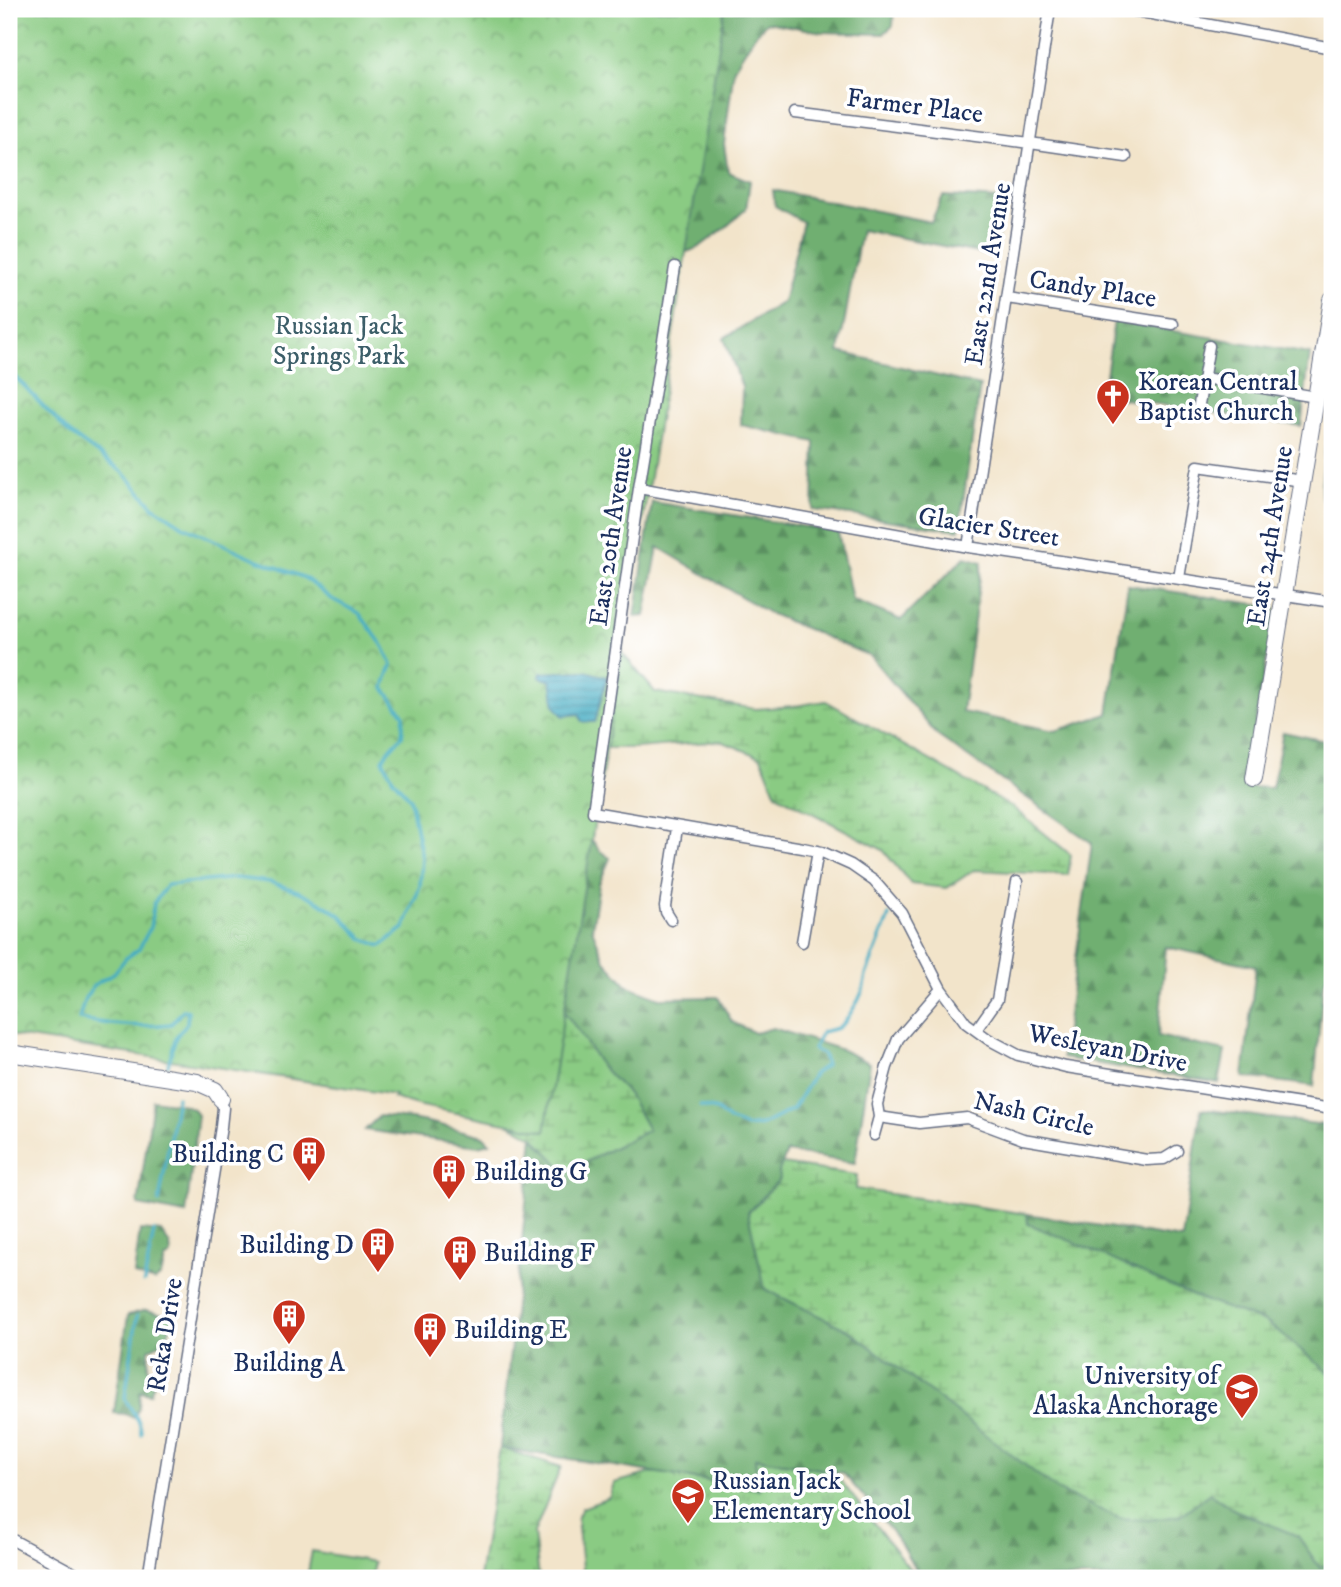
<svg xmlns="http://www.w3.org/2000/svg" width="1341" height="1587" viewBox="0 0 1341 1587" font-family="'IM FELL DW Pica',serif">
	<defs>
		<pattern id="grass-tufts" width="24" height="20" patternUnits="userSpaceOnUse" patternTransform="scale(1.75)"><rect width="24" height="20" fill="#8acb83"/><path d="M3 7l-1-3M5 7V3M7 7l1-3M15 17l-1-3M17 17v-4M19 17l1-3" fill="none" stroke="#70a56e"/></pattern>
		<pattern id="forest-firs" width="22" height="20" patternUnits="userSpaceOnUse" patternTransform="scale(1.75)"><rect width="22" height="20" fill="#6faf71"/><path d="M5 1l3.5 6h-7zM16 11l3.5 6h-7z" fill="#5a8f60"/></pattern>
		<pattern id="wetland-marsh" width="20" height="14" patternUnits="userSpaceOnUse" patternTransform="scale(1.75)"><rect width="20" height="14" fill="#8acb83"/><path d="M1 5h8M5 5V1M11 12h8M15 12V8" fill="none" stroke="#70a56e"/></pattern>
		<pattern id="park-crowns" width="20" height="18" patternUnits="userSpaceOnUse" patternTransform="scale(1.75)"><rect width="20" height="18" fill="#8acb83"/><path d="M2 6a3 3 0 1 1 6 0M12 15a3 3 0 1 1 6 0" fill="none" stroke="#70a56e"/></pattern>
		<pattern id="water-rules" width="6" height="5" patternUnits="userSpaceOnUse" patternTransform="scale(1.75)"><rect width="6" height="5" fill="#42acc2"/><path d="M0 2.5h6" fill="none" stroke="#368ca1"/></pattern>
	</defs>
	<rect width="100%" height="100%" fill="#fff"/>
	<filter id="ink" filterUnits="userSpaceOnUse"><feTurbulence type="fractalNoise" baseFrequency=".0143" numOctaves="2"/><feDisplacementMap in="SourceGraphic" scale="14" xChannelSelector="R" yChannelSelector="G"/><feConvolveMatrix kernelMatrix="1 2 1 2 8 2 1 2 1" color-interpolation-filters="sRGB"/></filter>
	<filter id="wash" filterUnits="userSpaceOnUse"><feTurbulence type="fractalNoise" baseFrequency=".00686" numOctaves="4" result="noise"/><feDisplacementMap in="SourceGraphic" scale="28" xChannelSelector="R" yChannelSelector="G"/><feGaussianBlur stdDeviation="1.57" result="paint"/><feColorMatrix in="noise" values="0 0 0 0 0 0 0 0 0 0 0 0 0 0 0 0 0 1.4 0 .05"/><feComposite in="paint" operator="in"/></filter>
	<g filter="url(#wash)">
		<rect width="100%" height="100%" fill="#f2e4ca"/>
		<path fill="url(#grass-tufts)" stroke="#527d70" stroke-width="2" d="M754,1458L833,1471L917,1578H583L577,1518L582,1508L609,1498L614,1483L655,1472L759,1489Z"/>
		<path fill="url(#forest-firs)" stroke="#456f68" stroke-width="2" d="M9,9H894L893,26L883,34L822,32L767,22L755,35L734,68L724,144L728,172L750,181L746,209L726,227L698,248L672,257L587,833L600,851L610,858L599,884L592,929L605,961L628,986L660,998L718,997L732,1022L755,1033L773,1028L842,1050L870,1063L855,1163L787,1152L779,1171L780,1179L748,1212L765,1289L850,1331L1060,1491L1179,1516L1209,1493L1235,1510L1298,1536L1320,1568L1332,1562V1578H920L901,1544L871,1505L843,1473L755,1458L759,1489L500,1448L533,1137L566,1172L648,1130L628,1094L602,1067L579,1032L544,985Z
			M773,190L931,222L943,196L1004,199L994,256L861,230L839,352L980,386L959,530L813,510L815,442L741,425L742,387L724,338L783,302L803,222L775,206Z
			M1114,321L1310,354L1301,426L1103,396Z
			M1332,393V500L1322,499L1321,487Z
			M652,502L838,532L852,600L901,620L965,557L982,562L962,712L1055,731L1108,714L1128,585L1276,607L1244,787L1272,788L1283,732L1330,742L1320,799L1332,800V964L1323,985L1314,1086L1243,1077L1256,966L1166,947L1158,1036L1225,1051L1219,1083L1062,1058L1092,843L938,736L870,656L769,613L658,547L645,616L635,617Z
			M153,1100C167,1103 191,1101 198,1115L186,1214L138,1205Z
			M1201,1109L1332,1126V1375L1267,1323L1195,1297L1028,1224L1027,1214L1182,1239Z
			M379,1116L411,1119L432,1123L483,1136L490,1143L478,1146L365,1130Z
			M140,1230L161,1232L170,1245L171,1255L165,1259L161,1276L155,1281L134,1275Z
			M146,1310L174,1317L165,1342L149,1349L148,1368L157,1375L150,1394L140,1392L139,1407L134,1418L125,1414L114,1413L128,1315Z"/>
		<path fill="url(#wetland-marsh)" stroke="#527d70" stroke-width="2" d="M612,641L655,692L756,709L794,706L826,701L1012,807L1071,855L1068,875L974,870L947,888L911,884L883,850L776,794L761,757L721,741L636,748H591Z
			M544,985L579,1032L602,1067L628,1094L648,1130L566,1172L533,1137L477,1105Z
			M782,1164L857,1175L856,1189L1027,1214L1028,1224L1078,1244L1195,1297L1267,1323L1332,1375V1562L1320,1568L1298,1536L1235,1510L1210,1493L1179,1516L1148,1520L1118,1518L1059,1491L850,1331L765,1289L748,1213L780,1179L779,1171Z
			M500,1448L561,1467L534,1533L539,1578H479Z"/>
		<path fill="url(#park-crowns)" stroke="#527d70" stroke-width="2" d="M9,9H725L545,1131L417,1105L393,1098L395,1095L9,1035Z"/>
		<path fill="#8acb83" stroke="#527d70" stroke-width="2" d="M312,1551L374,1562L371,1578H307Z"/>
		<path fill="url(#water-rules)" stroke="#2e6e90" stroke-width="2" d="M585,671L607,677L595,722H582L579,714L563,716L555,706L551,681L540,677L541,673Z"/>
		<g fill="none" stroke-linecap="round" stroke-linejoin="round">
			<path stroke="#42acc2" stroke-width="3.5" d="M9,370L69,433L123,472L154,507L183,526L258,560L305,578L332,599L359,613L383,646L392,665L386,680L384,688L404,715L402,736L388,751L383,760L393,779L410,798L422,858L420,886L404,928L381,946L363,939L340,915L318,901L300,892L270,882L236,878L167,885L154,903L150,928L139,949L126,958L114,973L94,985L85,998L79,1019C110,1025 140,1028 171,1024L183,1010L188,1011L187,1023L176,1037L168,1065
				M700,1106L717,1110L729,1120L746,1127L762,1125L793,1109L814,1074L826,1065L823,1054L813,1049L822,1032L838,1028L845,1022L858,1001L863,990L866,975L889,916
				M159,1202L177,1097
				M144,1282L154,1231
				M137,1316L125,1398C130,1411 142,1419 141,1434"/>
		</g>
	</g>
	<g filter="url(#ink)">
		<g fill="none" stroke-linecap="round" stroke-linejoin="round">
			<g stroke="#666e84" stroke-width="13">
				<path id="street" d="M1125,9L1332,48
					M795,113L1030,143L1126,157
					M675,267L639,488L593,812L803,848L822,852L851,865L874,881L902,913L941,989L966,1023L988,1039L1018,1055L1066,1067L1332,1109
					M1007,298L1173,324
					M1204,378L1316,397
					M1198,410L1209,346
					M639,488L968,547L1332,602
					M968,547L1050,9
					M1179,578L1198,466L1303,481
					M671,920L666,912L665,906L677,828
					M802,942L818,851
					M976,1030L997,1000L1017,882
					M879,1117L919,1123L967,1118L1023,1139L1147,1160L1164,1159L1177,1151
					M874,1135L879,1117L877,1104L887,1067L898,1039L941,989
					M9,1538L83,1578
					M148,1578L221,1127L223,1108L221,1099"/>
			</g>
			<g stroke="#666e84" stroke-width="18">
				<path id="secondary" d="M1254,779L1332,300
					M9,1053L197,1082L215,1090L221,1099"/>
			</g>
			<use href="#street" stroke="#fff" stroke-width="10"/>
			<use href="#secondary" stroke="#fff" stroke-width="16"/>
		</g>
	</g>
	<defs>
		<g id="church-pin" transform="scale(1.75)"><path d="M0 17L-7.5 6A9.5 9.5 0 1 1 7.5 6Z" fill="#c8321e" stroke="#fff"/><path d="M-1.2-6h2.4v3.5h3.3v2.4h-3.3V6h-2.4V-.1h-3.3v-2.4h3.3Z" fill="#fff"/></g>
		<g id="building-pin" transform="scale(1.75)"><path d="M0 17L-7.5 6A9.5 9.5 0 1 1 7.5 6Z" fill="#c8321e" stroke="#fff"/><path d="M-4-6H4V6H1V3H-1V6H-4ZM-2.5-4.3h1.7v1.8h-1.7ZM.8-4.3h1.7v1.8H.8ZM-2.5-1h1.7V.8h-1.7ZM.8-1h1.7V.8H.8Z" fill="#fff"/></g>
		<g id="university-pin" transform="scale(1.75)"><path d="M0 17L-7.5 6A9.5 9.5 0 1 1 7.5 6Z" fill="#c8321e" stroke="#fff"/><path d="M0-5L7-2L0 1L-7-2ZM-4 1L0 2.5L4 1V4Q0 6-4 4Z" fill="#fff"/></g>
		<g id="school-pin" transform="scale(1.75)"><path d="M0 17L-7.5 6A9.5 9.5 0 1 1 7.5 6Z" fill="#c8321e" stroke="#fff"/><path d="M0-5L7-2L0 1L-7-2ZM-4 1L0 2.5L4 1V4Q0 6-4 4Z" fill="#fff"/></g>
	</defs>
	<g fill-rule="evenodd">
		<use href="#church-pin" x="1113" y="396"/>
		<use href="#building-pin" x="309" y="1153"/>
		<use href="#building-pin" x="449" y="1171"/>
		<use href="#building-pin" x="378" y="1244"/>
		<use href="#building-pin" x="460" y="1252"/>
		<use href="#building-pin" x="289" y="1316"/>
		<use href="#building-pin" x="430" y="1329"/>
		<use href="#university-pin" x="1242" y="1390"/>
		<use href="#school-pin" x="688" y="1495"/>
	</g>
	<g text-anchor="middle" stroke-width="7" stroke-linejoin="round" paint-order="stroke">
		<g font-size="26" fill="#1b2f5e" stroke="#fff">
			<text transform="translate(915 105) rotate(7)" y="9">Farmer Place</text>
			<text transform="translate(987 274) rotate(-81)" y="9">East 22nd Avenue</text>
			<text transform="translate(1093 288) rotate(9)" y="9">Candy Place</text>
			<text transform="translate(989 526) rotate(9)" y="9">Glacier Street</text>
			<text transform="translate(610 536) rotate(-82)" y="9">East 20th Avenue</text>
			<text transform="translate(1269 536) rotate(-81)" y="9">East 24th Avenue</text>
			<text transform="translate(1108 1047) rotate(11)" y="9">Wesleyan Drive</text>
			<text transform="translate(1034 1113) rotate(13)" y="9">Nash Circle</text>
			<text transform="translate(164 1335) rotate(-81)" y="9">Reka Drive</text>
		</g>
		<g font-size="26" fill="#3c5e69" stroke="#fff">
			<text x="339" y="334">Russian Jack<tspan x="339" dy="30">Springs Park</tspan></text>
		</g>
		<g font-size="26" fill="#1b2f5e" stroke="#fff" text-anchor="start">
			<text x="1138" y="390">Korean Central<tspan x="1138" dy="30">Baptist Church</tspan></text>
			<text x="284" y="1162" text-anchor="end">Building C</text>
			<text x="474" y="1180">Building G</text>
			<text x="354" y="1253" text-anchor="end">Building D</text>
			<text x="484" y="1261">Building F</text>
			<text x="454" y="1338">Building E</text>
			<text x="289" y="1371" text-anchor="middle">Building A</text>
			<text x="1218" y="1384" text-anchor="end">University of<tspan x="1218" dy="30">Alaska Anchorage</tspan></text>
			<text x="712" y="1489">Russian Jack<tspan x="712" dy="30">Elementary School</tspan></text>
		</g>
	</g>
	<rect width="1341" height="1587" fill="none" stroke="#fff" stroke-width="35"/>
</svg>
